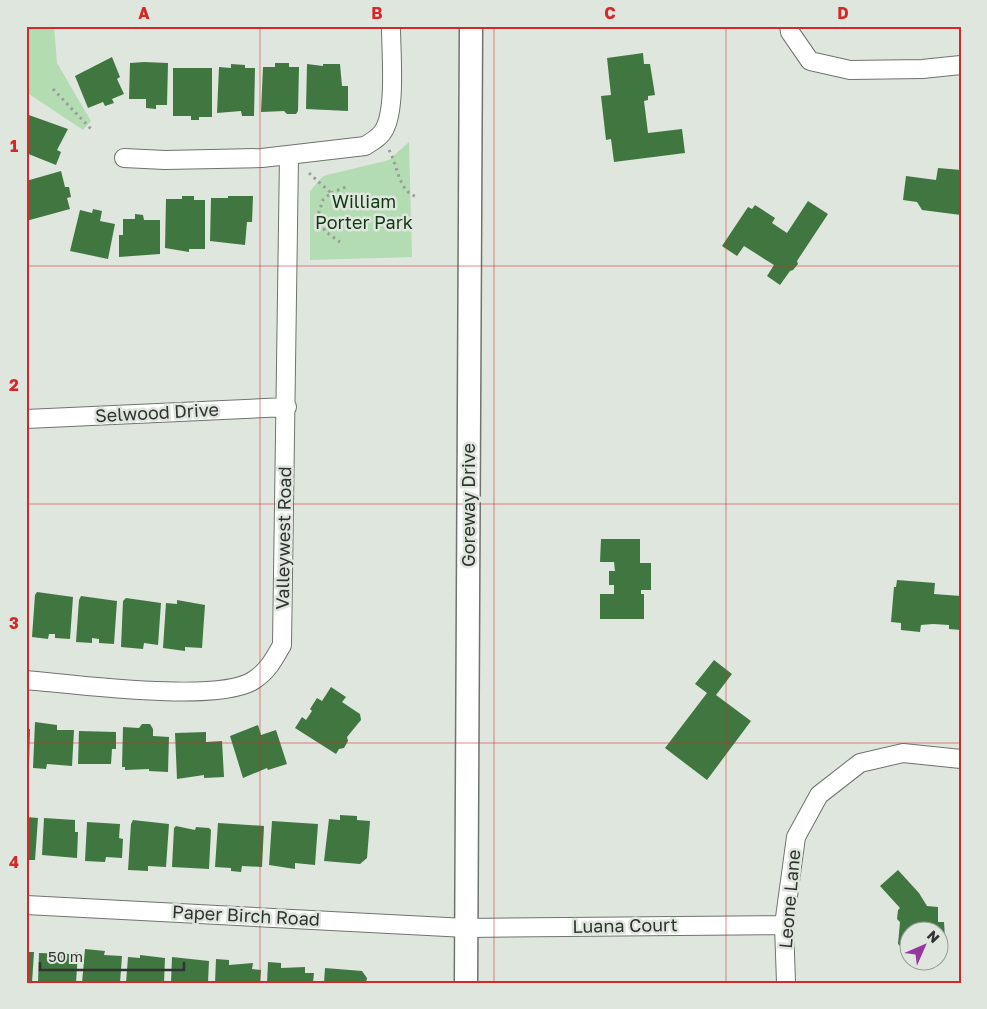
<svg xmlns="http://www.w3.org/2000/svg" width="987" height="1009" viewBox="0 0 987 1009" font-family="'Golos Text',sans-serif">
	<rect width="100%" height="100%" fill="#dfe6de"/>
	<path fill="#b4dcb3" d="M26,26H54L57,63L91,121L83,130L26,92Z
		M409,142L412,257L310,260V191L323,176L389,160Z"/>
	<path fill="#407740" d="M643,53L644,64H650L655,95L648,96V100L644,101L648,133L682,129L685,153L614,162L611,139L606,140L601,96L611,95L607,58Z
		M112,57L120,77L117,79L124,94L112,99L114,103L105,106L103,102L88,108L75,76Z
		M144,62L168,63L167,105H156V109L146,108V99H129L130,63Z
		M275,63H289V67H299L298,111L296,114H287L284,111L261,112L263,67H275Z
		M231,64L245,65V68H255L254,116H242L241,111L217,113L219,67L231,68Z
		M307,64L323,66V64H340L342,86H348V111L306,109Z
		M173,68H212V117H199V120H191V116H173Z
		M26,114L68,129L57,150L61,152L56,165L26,153Z
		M938,168L961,170V215L922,210L917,202L903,200L906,176L936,180Z
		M61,171L65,187H69L71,197L67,198L70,209L26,221V181Z
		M182,196H194V200H205V249H189V252L165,248L166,199H182Z
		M228,196H253L252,222H247L245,245L210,241L211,198H228Z
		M808,201L828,214L797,261L798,264L793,270L790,271L780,285L767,276L774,265L744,246L737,256L722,246L748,207L752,209L755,205L775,218L772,223L787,233Z
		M93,209L102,211L100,221L115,224L108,259L70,251L80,210L92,213Z
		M135,214L143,215L144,220H160V254L119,257V235H123V219H135Z
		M601,539H640V563H651V590H641V594H644V619H600V594H614V585H609V571H615L614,562H600Z
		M897,580L935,583L934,594L961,596V630L949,629V625L933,624L921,625L920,632L901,630V623L891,622L894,587H896Z
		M37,592L73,597L70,639L55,638V634H49L48,639L32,637L35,595Z
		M81,596L117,601L114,644L99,643V639L92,638V643L76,642L79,600Z
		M126,598L161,603L158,645L144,643L143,649L121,647L123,601Z
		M177,600L205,605L202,648L185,647V651L163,648L166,603L177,604Z
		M714,660L732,674L716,695L751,721L707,780L665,748L707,693L695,684Z
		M331,687L346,697L342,702L360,714L361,720L347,737L348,741L344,748L339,749L336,754L295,728L302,717L306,720L312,711L310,709L317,698L322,701Z
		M35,722L57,725V730H74L72,766L47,764L46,769L33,768Z
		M142,724H150L153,729V736L169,737L168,772L149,771V769L125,770V767H122L123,727L139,728Z
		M258,725L261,735L276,730L287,764L268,770L267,768L243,778L230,736Z
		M26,729H30L29,764H26Z
		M79,731L116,732V749H112L111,764H78Z
		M206,732V742L222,741L224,777L204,778V775L177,779L175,733Z
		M340,815L357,816V820L370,821L367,858L360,864L324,861L329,819L340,820Z
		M26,817L38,818L35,860H26Z
		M44,818L75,820V832H78L77,858L42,855Z
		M133,820L169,824L166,867L148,866V871L128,870L131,824Z
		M272,821L318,824L315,865L295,863V869L269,865Z
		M87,822L120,824L119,838L123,839L122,858L106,857L105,862L85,861Z
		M218,823L264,826L262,867L242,866L241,872L231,871V868L215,867Z
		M176,826L195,830L196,827L209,828L211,830L209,869L172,867L174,828Z
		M898,870L919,893L927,906L938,907V922H944L945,938L940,939V932H910V947H901L898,944L900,922L897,919L898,910L900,908L880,886Z
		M85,949L105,951L104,955L122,956L120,983H82Z
		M26,952H34L32,983H26Z
		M71,952H78L76,983H38L39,953L71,954Z
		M140,955L165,958L164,983H126L128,957L140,958Z
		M172,957L209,961L208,983H171Z
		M216,959L229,960V965L253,963L252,969L261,970L260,983H215Z
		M268,962L281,963V968L305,967V973H314L313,983H267Z
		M325,968L362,971L367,978L366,983H324Z"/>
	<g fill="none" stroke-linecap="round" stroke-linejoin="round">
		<g stroke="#6e746e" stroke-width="20">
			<path id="minor" d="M789,26L790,32L810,61L850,70L922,69L961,65
				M124,158L165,160L262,158L365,146C373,141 381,137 385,128C396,106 391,52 391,26
				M26,419L287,407
				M26,680C73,684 220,704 254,680C268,671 274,659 282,645L289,156
				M26,905L466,928L784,925
				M786,983L784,925L796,837L819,795L860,763L903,753L961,759"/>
		</g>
		<g stroke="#6e746e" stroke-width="25">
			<path id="tertiary" d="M466,983L471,26"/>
		</g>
		<path stroke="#989e98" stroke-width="3" stroke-dasharray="2.5 4" stroke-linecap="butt" d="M53,89L91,129
			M389,150C398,165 398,193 418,197
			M309,173L331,193L323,200L317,218L326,232L340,242
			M331,193L346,187"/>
		<use href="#minor" stroke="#fff" stroke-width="18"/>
		<use href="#tertiary" stroke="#fff" stroke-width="22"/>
	</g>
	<path fill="none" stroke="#d62828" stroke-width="1" stroke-opacity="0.55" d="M260,26V983M494,26V983M726,26V983M26,266H961M26,504H961M26,743H961"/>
	<g text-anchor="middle" stroke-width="5" stroke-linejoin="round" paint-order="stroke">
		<g font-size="18" fill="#103911" stroke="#dfe6de">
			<text x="364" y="208">William<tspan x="364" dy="21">Porter Park</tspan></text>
		</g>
		<g font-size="18" fill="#303330" stroke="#dfe6de">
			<text transform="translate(157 413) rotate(-3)" y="6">Selwood Drive</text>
			<text transform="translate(469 505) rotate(-90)" y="6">Goreway Drive</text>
			<text transform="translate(284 538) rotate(-89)" y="6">Valleywest Road</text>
			<text transform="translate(790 899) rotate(-85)" y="6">Leone Lane</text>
			<text transform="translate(246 916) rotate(3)" y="6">Paper Birch Road</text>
			<text transform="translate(625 926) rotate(-1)" y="6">Luana Court</text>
		</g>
	</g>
	<rect width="987" height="1009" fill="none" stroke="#dfe6de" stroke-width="55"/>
	<g transform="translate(924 946) rotate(45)"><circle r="24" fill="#dfe6de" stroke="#999e98"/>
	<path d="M0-4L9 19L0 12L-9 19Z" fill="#9637a0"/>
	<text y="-8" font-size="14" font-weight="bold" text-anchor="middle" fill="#303330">N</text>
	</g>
	<path d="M40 962v8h144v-8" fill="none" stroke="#303330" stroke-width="2.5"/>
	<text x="48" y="962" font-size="15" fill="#303330" stroke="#dfe6de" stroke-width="4" paint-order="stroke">50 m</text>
	<rect x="28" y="28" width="932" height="954" fill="none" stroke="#d62828" stroke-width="2"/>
	<g font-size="16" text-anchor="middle" font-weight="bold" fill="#d62828">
		<text x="144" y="19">A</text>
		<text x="377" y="19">B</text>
		<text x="610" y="19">C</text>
		<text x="843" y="19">D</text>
		<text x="14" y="152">1</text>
		<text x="14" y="391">2</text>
		<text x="14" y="629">3</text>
		<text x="14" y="868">4</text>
	</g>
</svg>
